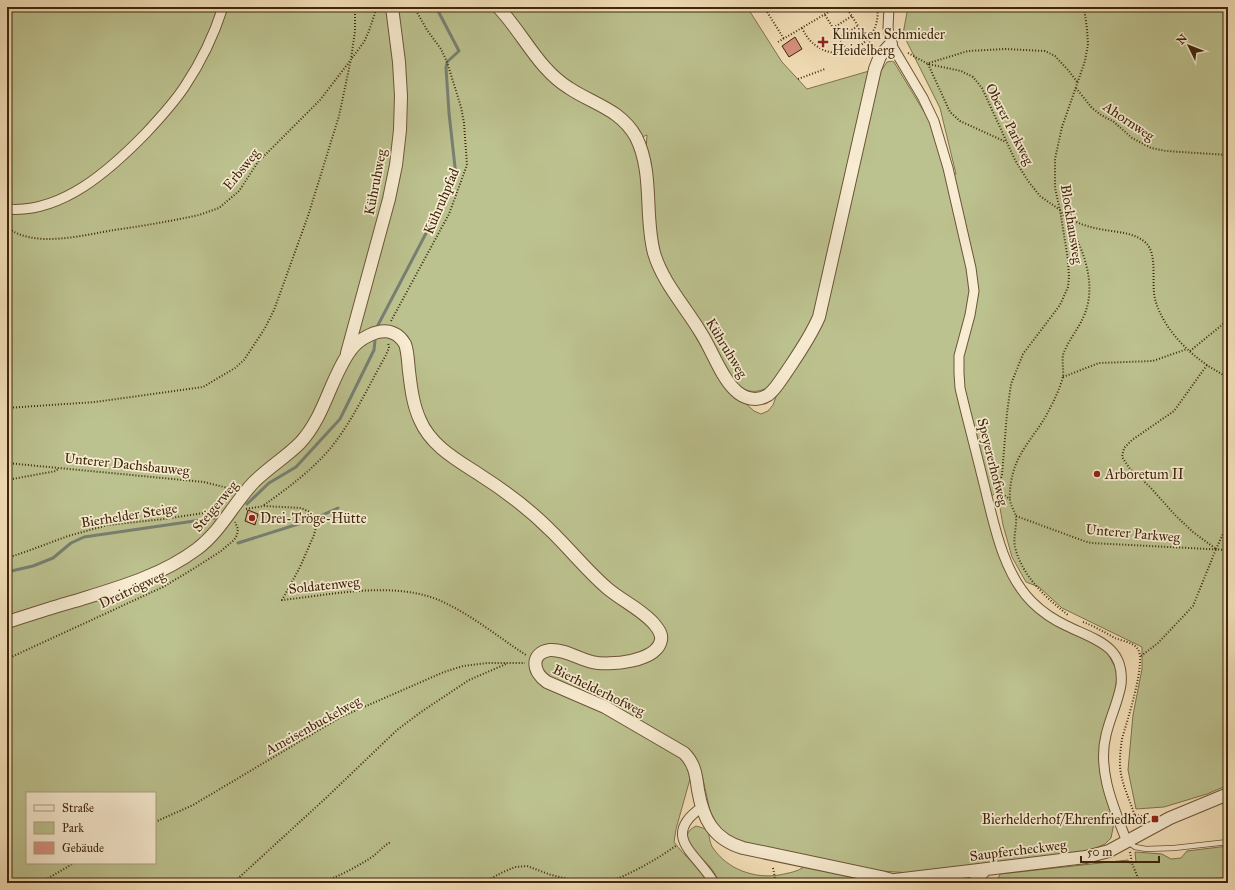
<svg xmlns="http://www.w3.org/2000/svg" width="1235" height="890" viewBox="0 0 1235 890" font-family="'IM FELL Great Primer',serif">
	<rect width="100%" height="100%" fill="#f5e1ba"/>
	<filter id="stains"><feTurbulence type="fractalNoise" baseFrequency=".005" numOctaves="4"/><feColorMatrix values="0 0 0 0 .2 0 0 0 0 .09 0 0 0 0 .02 0 0 0 .5 -.17"/></filter>
	<radialGradient id="worn" r=".72"><stop offset=".6" stop-color="#630" stop-opacity="0"/><stop offset="1" stop-color="#630" stop-opacity=".3"/></radialGradient>
	<path fill="#bcc28f" stroke="#7d744d" fill-rule="evenodd" d="M7,7H747L782,62L807,89L869,71L813,323L770,386C757,394 748,393 735,384L673,284L659,252L653,206L651,162L646,150L647,135L632,141L641,167L644,223L688,323L721,382L734,398L745,403L754,411L761,414L768,411L773,405L777,394L826,313L876,90L881,71L887,62L892,61L894,62L929,120L934,133L947,178L956,174L940,108L903,34L908,7H1228V785L1207,794L1164,807L1136,809L1128,770L1133,715L1142,669V647L1062,608L1039,587L1026,582L1012,557L1003,525L997,491L985,503L996,546L1005,570L1048,620L1062,629L1100,645L1108,654L1116,669L1117,677L1115,693L1103,730L1104,788L1114,823L1111,838L1105,844L1091,850L1070,854L911,873L880,871L754,847L729,836L718,827L710,811L702,775L690,779L676,829L674,842C685,857 699,867 708,883H7ZM27,793H155V863H27Z
		M696,826C700,827 705,828 707,831C710,834 709,843 713,848C727,869 754,879 779,875C788,873 798,872 805,866L853,876L856,883H720C717,878 714,872 710,867C701,856 673,837 696,826Z
		M1228,846V877L1180,883H996L1000,874L1128,860L1129,863L1136,862L1135,852L1162,854L1171,859L1181,858L1187,851Z"/>
	<g fill="none" stroke-linecap="round" stroke-linejoin="round">
		<path stroke="#788073" stroke-width="3" d="M378,325L456,176L449,113L446,68L447,62L459,51L436,7
			M247,504L269,483L296,467L340,419L374,350L375,340
			M318,517L338,508
			M238,543L311,520
			M7,572L33,566L53,558L71,543L84,537L215,518"/>
	</g>
	<path fill="#d99380" stroke="#3e260b" d="M795,37L802,49L789,57L782,46Z
		M248,510L258,514L255,525L245,521Z"/>
	<g fill="none" stroke-linecap="round" stroke-linejoin="round">
		<g stroke="#6c5537" stroke-width="6">
			<path id="service" d="M1128,842L1135,847L1146,849L1174,848L1228,842"/>
		</g>
		<g stroke="#6c5537" stroke-width="11">
			<path id="minor" d="M889,7L888,28L891,44L923,98L934,121L948,168L971,268L974,291L970,315L959,356V373L960,388C967,418 975,447 982,476C993,518 1001,571 1032,602C1042,612 1054,620 1067,626C1096,640 1125,646 1121,685C1118,702 1110,718 1106,735C1097,771 1114,808 1127,842
				M7,209C62,214 111,169 146,133C160,118 174,103 185,86C201,62 214,35 223,7
				M702,807C659,837 698,854 714,883"/>
		</g>
		<g stroke="#6c5537" stroke-width="14">
			<path id="tertiary" d="M498,7C523,33 538,69 569,88C593,104 620,109 636,137C654,173 644,215 654,253C663,283 685,306 701,333C712,350 721,377 735,390C744,399 757,402 768,395C775,390 780,381 785,374C797,356 810,338 819,317L875,69L880,56L891,44
				M347,353L389,199L396,165L400,130L401,96L399,62L392,7
				M7,622C30,615 53,607 75,601C117,588 161,576 197,549C221,531 233,504 254,482C268,468 286,457 300,443C325,416 330,379 350,351C358,339 379,327 393,333C398,335 402,339 405,344C408,352 408,363 409,371C411,388 413,405 420,420C431,446 457,460 480,475C505,491 528,508 549,529C569,548 586,570 607,588C622,601 643,610 655,625C659,630 662,634 661,640C657,662 609,666 592,662C579,659 564,649 550,650C529,653 533,673 547,682L605,707L684,753C695,764 696,775 698,790C703,819 713,839 743,848L881,877L903,883
				M895,880L1086,857L1109,851L1170,818L1228,794
				M974,883L978,877L986,869"/>
		</g>
		<path stroke="#3e260b" stroke-width="2" stroke-dasharray="1 2" stroke-linecap="butt" d="M764,7L784,39
			M846,7L867,40L875,48
			M1220,7L1228,10
			M825,15L848,52
			M802,28C806,36 810,42 818,47C845,65 883,39 877,7
			M833,28L852,16
			M839,38L858,26
			M778,42L837,7
			M908,53L928,64L961,71L973,77L982,88L1015,160L1028,181L1040,196L1060,210
			M352,58L364,42L369,31L377,7
			M929,63L968,51L1005,49L1045,51L1055,56L1068,70L1078,83
			M928,64L950,112L960,121L1006,142
			M798,79L825,69
			M1076,88L1092,108L1101,115L1114,122L1132,138L1151,148L1166,151L1228,155
			M1060,210C1080,240 1100,282 1083,318C1078,329 1069,340 1064,352C1061,359 1064,369 1063,376C1061,386 1054,401 1049,410C1040,429 1024,444 1016,464C1012,473 1009,490 1010,499C1010,505 1015,511 1016,517C1017,526 1013,537 1015,547C1022,576 1045,597 1068,615
			M1066,216C1078,225 1096,229 1112,231C1124,233 1136,234 1146,243C1158,255 1151,282 1155,299C1162,326 1185,350 1207,365C1214,370 1221,373 1228,378
			M7,227C33,249 84,235 114,230C143,226 171,221 199,215L219,208L239,191L258,162L320,100L350,61
			M391,321L449,214L467,165L464,123L461,107L447,62L441,49L427,30L414,7
			M1190,351L1228,320
			M1063,377L1099,363L1153,361L1187,349
			M7,408L95,402L203,387L235,368L244,360L265,328L274,310L308,216L339,116L351,59L355,31V7
			M7,463L204,482L228,488L231,491
			M7,480L56,471L59,468
			M997,491L1010,499
			M996,492L1002,475L1007,413L1011,384L1023,354L1060,305L1068,287L1069,277L1068,260L1060,210L1055,188V159L1062,127L1085,61L1088,44L1087,29L1084,7
			M264,505C288,488 315,468 333,445C354,418 369,385 386,355L389,348L388,342
			M246,509L264,506L301,508L310,512L315,519L316,527L314,535L300,567L282,600C332,595 393,580 441,601C472,615 498,637 526,655
			M1016,516L1084,541L1091,543L1228,550
			M1216,549L1228,523
			M7,558L25,552L68,536L108,525L164,519L217,511
			M1083,622C1094,626 1104,632 1115,638C1122,641 1132,642 1137,648C1148,659 1126,724 1122,739C1121,746 1120,753 1120,760C1119,784 1133,803 1137,825
			M1141,656L1158,643L1193,606L1216,549L1193,532L1175,515L1150,487L1130,469L1122,457L1124,448L1132,440L1174,411L1207,365
			M7,659L163,587L193,569L221,551L234,540L237,535L238,529L235,522
			M1135,815L1148,817
			M155,822L193,805L341,717L444,672L463,666L487,663H525
			M1130,852L1132,863L1140,883
			M773,868L776,883
			M40,883L74,863
			M233,883L327,797L397,730L421,712L469,680L506,664
			M319,883C338,877 355,868 372,857C379,852 384,845 391,842
			M483,883L501,873L515,867L527,866L551,875L585,883
			M606,883C631,874 656,860 677,845"/>
		<use href="#service" stroke="#f8ecd2" stroke-width="4.5"/>
		<use href="#minor" stroke="#f8ecd2" stroke-width="9"/>
		<use href="#tertiary" stroke="#f8ecd2" stroke-width="12"/>
	</g>
	<g fill="#8f2418" stroke="#f8ecd2" stroke-width="1.5">
		<path d="M821 36h4v4h4v4h-4v4h-4v-4h-4v-4h4z"/>
		<circle cx="1097" cy="474" r="4"/>
		<circle cx="252" cy="518" r="4"/>
		<rect x="1151" y="815" width="8" height="8" rx="2"/>
	</g>
	<g text-anchor="middle" stroke-width="3.5" stroke-linejoin="round" paint-order="stroke">
		<g font-size="14" fill="#3e260b" stroke="#f8ecd2" text-anchor="start">
			<text x="832" y="39">Kliniken Schmieder<tspan x="832" dy="16">Heidelberg</tspan></text>
			<text x="1105" y="479">Arboretum II</text>
			<text x="260" y="523">Drei-Tröge-Hütte</text>
			<text x="1147" y="824" text-anchor="end">Bierhelderhof/Ehrenfriedhof</text>
		</g>
		<g font-size="14" fill="#3e260b" stroke="#f8ecd2">
			<text transform="translate(1129 121) rotate(34)" y="5">Ahornweg</text>
			<text transform="translate(1010 124) rotate(63)" y="5">Oberer Parkweg</text>
			<text transform="translate(241 169) rotate(-51)" y="5">Erbsweg</text>
			<text transform="translate(375 182) rotate(-79)" y="5">Kühruhweg</text>
			<text transform="translate(441 201) rotate(-67)" y="5">Kühruhpfad</text>
			<text transform="translate(1072 224) rotate(81)" y="5">Blockhausweg</text>
			<text transform="translate(727 348) rotate(59)" y="5">Kühruhweg</text>
			<text transform="translate(993 462) rotate(76)" y="5">Speyererhofweg</text>
			<text transform="translate(127 464) rotate(6)" y="5">Unterer Dachsbauweg</text>
			<text transform="translate(215 506) rotate(-50)" y="5">Steigerweg</text>
			<text transform="translate(129 515) rotate(-9)" y="5">Bierhelder Steige</text>
			<text transform="translate(1133 533) rotate(5)" y="5">Unterer Parkweg</text>
			<text transform="translate(324 585) rotate(-6)" y="5">Soldatenweg</text>
			<text transform="translate(132 589) rotate(-25)" y="5">Dreitrögweg</text>
			<text transform="translate(599 690) rotate(26)" y="5">Bierhelderhofweg</text>
			<text transform="translate(313 725) rotate(-29)" y="5">Ameisenbuckelweg</text>
			<text transform="translate(1018 850) rotate(-7)" y="5">Saupfercheckweg</text>
		</g>
	</g>
	<rect width="1235" height="890" fill="none" stroke="#f5e1ba" stroke-width="24"/>
	<rect x="8" y="8" width="1219" height="874" fill="none" stroke="#3e260b" stroke-width="2"/>
	<rect x="12" y="12" width="1211" height="866" fill="none" stroke="#3e260b"/>
	<rect x="26" y="792" width="130" height="72" fill="#f8ecd2" stroke="#ae9d82"/>
	<rect x="34" y="805" width="20" height="6" fill="#f8ecd2" stroke="#ae9d82"/>
	<text x="62" y="812" font-size="12" fill="#3e260b">Straße</text>
	<rect x="34" y="822" width="20" height="12" fill="#bcc28f" stroke="#ae9d82"/>
	<text x="62" y="832" font-size="12" fill="#3e260b">Park</text>
	<rect x="34" y="842" width="20" height="12" fill="#d99380" stroke="#ae9d82"/>
	<text x="62" y="852" font-size="12" fill="#3e260b">Gebäude</text>
	<g transform="translate(1189 46) rotate(313)" stroke="#f8ecd2" stroke-width="3" paint-order="stroke">
	<path d="M0-3L7 15L0 10L-7 15Z" fill="#3e260b"/>
	<text y="-6" font-size="11" font-weight="bold" text-anchor="middle" fill="#3e260b">N</text>
	</g>
	<path d="M1081 856v6h78v-6" fill="none" stroke="#3e260b" stroke-width="2"/>
	<text x="1087" y="856" font-size="12" fill="#3e260b" stroke="#f8ecd2" stroke-width="3" paint-order="stroke">50 m</text>
	<rect width="100%" height="100%" filter="url(#stains)"/>
	<rect width="100%" height="100%" fill="url(#worn)"/>
</svg>
